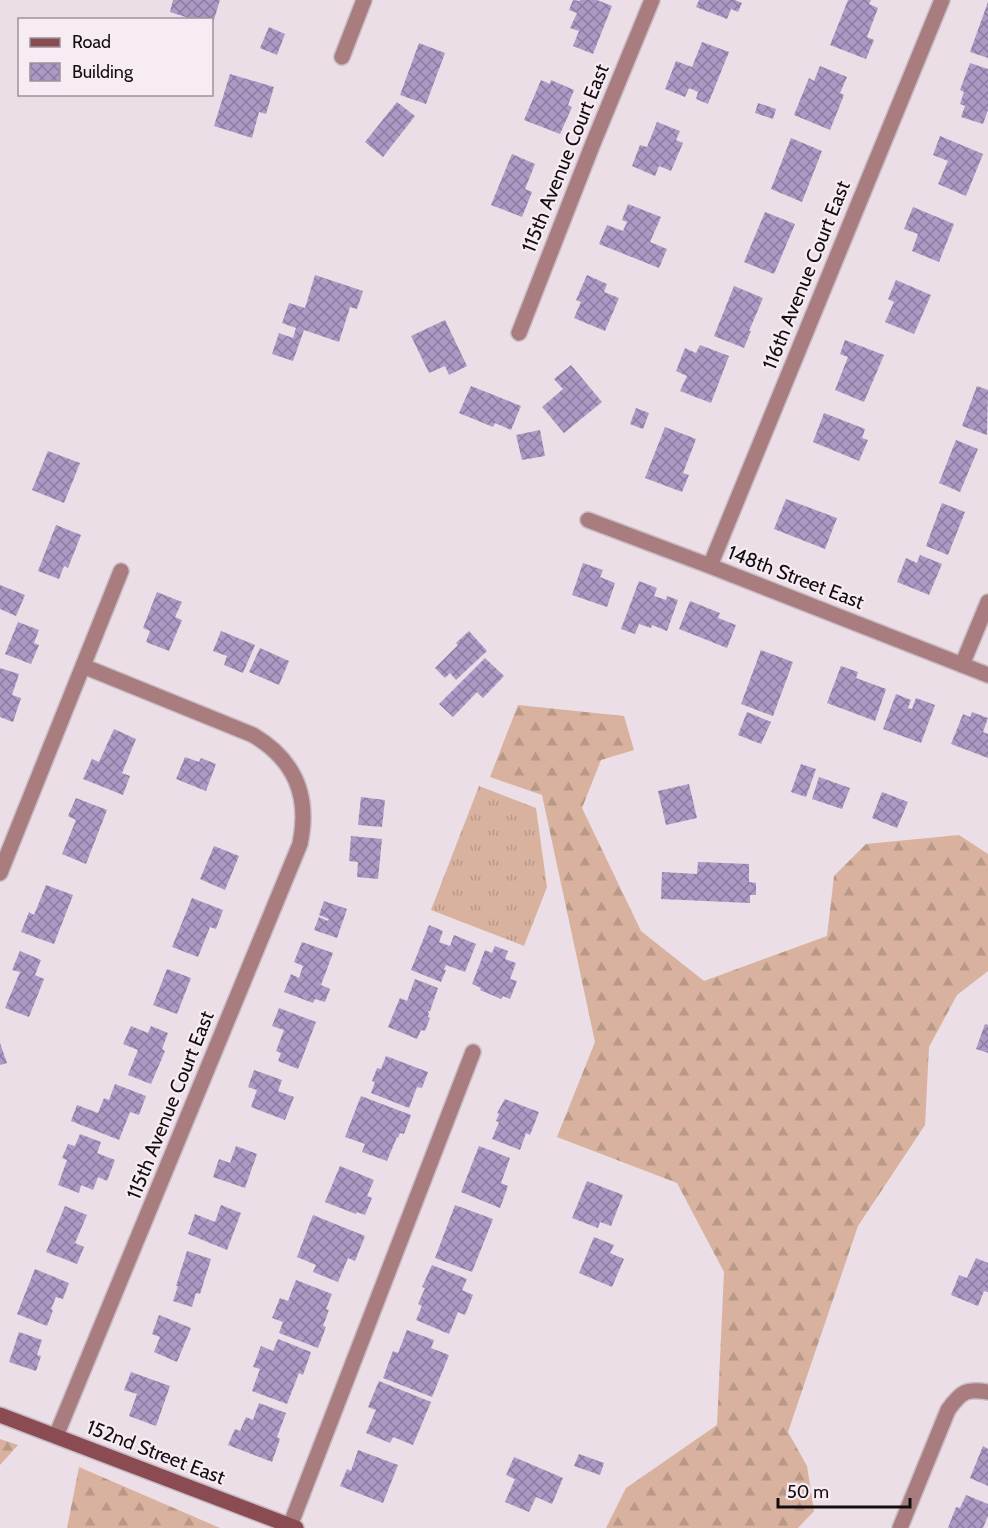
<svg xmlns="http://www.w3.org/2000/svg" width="988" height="1528" viewBox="0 0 988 1528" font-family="Cabin,sans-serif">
	<defs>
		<pattern id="grass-tufts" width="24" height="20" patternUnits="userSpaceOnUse" patternTransform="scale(1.5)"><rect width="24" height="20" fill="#d8b29e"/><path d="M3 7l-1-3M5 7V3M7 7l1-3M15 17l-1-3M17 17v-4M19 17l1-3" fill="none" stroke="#b89887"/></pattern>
		<pattern id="forest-firs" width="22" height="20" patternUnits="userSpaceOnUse" patternTransform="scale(1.5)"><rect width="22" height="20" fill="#d8b29e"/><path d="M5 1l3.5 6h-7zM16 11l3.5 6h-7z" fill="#b89887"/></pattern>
		<pattern id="building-cross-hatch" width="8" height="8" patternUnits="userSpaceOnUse" patternTransform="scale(1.5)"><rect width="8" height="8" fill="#ac9ac5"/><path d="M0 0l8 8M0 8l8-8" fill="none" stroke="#8b7c9f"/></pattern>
	</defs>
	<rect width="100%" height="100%" fill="#ebdee6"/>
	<path fill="url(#grass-tufts)" d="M479,786L536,808L547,887L524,946L431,910Z"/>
	<path fill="url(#forest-firs)" d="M518,705L624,716L634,750L601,760L582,808L641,931L704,981L827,936L834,876L866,844L959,835L988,854V971L957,995L929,1047L925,1125L858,1226L788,1432L807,1466L814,1511L798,1528H606L626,1488L717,1425L724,1272L677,1183L557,1137L595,1042L542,795L490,777Z
		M0,1439L18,1445L0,1465Z
		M79,1467L220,1528H67Z"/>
	<path fill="url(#building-cross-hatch)" d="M173,0H220L212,26V20H195L170,12Z
		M573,0L580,1V0H597L612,6L593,54L573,46L579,31L570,28L577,13L569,10Z
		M699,0H735L742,3L738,12L731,9L727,19L696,7Z
		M848,0H871L869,4L878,8L867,37L874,40L866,59L830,45Z
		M988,2V58L970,52Z
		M269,27L285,34L277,55L260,48Z
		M702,42L729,52L708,104L696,99L698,92L689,88L685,97L665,89L676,61L692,67Z
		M419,43L445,53L426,104L400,95Z
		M970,63L988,69V110L983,124L961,117L965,106L960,104L964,92L960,90Z
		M820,66L847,77L840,93L844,95L830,130L794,115L809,78L814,81Z
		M230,74L274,87L266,114L259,112L252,138L214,126Z
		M541,80L550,84L551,80L574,90L568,105L572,107L560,134L524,120Z
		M397,102L415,116L383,157L365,142Z
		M758,103L776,109L773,119L755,113Z
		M657,122L680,131L676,140L683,143L671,171L659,166L655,176L632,166L640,145L647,147Z
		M940,136L983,154L966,196L938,184L948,161L933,155Z
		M791,138L822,151L802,202L771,189Z
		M512,154L535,164L525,189L532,192L522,217L491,205Z
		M628,204L661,217L650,242L667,249L659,268L599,244L607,225L623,231L627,222L622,220Z
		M913,207L954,224L939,262L912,251L918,234L904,229Z
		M765,212L795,224L774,274L744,262Z
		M315,275L363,291L357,309L350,307L339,342L304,330L293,361L272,354L279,333L293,338L296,328L282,323L289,303L305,308Z
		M587,275L607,284L604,292L619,298L605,331L574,318L581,302L576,300Z
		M896,280L931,295L914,334L885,322L894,302L888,299Z
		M734,286L763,298L749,331H751L744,348L714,336Z
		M445,320L467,366L449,375L445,366L429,373L411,336Z
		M845,340L884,355L864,402L835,390L848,357L840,354Z
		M700,345L729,356L711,403L680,391L687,376L676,371L685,348L696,353Z
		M571,365L602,402L564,433L542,407L563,389L554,379Z
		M471,386L521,406L511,430L495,423L493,427L459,413Z
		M977,386L988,390L987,435L962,426Z
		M636,408L649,413L643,429L630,424Z
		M824,413L865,429L862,438L868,440L859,461L813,442Z
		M665,427L696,439L683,473L689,475L682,492L645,478Z
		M540,430L545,456L522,460L516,435Z
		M956,440L978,449L960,492L939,483Z
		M48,451L80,463L64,503L32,490Z
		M786,499L837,518L825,549L774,529Z
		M942,503L965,512L948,555L926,546Z
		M56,525L81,535L68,568L64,566L59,579L38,571Z
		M920,555L942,564L929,595L897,582L906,558L917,563Z
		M583,563L603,570L600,577L615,583L607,607L572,595Z
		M639,581L657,588L654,596L666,600L667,596L678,600L667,631L652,625L651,628L639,624L635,634L621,629Z
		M0,585L25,595L16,616L0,609Z
		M157,592L182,602L175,617L182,620L169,651L146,642L150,631L143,628Z
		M690,601L720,613L718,618L736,625L727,648L679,629Z
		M18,622L39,630L34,643L39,645L31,664L5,654Z
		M221,631L255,645L243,673L224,665L227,656L213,651Z
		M469,631L487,651L456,680L450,673L445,678L435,668L458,645L456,643Z
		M260,648L289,661L279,685L249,672Z
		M761,650L793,662L773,716L741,704Z
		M485,658L504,676L483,698L477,692L453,717L439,704Z
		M841,666L858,672L856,678L886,689L875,721L827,703Z
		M0,668L19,674L12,695L21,698L13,722L0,717Z
		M896,694L911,700L908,708L912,709L916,698L935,705L921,743L883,729Z
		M747,712L771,722L761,744L738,735Z
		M972,712L988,718L983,732L988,734V758L951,744L963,714L970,717Z
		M114,729L136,739L122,773L130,776L123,795L83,779L92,759L99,762Z
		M185,757L199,762L201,758L216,764L206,791L176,779Z
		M801,764L816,769L806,797L791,792Z
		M819,777L850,788L842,809L812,799Z
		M689,784L697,818L666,825L658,791Z
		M882,792L908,802L897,828L872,818Z
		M361,797L385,800L382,827L358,825Z
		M76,798L107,810L86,864L62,854L76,820L68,816Z
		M351,836L382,839L378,879L357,877L358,862L349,861Z
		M214,846L239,856L225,890L200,879Z
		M698,862L749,864V882L756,883V895H750V903L661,899L662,872L697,874Z
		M46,885L73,895L54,944L21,932L29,912L34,915Z
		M192,898L223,910L216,929L210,927L198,957L172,947Z
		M324,901L347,909L337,938L314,930L319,917L328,921L329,919L319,915Z
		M429,925L443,931L439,942L450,946L454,935L476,944L465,972L446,965L444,970H446L441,982L411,970Z
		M302,942L333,953L321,985L330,989L325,1002L315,999L313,1003L284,992L291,974L299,978L303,966L294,962Z
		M495,946L508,951L505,959L516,963L510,979L517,981L510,999L503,996L501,999L480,990L481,988L472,984L485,950L492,953Z
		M20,951L41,960L35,975L44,979L29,1017L5,1008L20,972L12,970Z
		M167,969L191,978L177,1014L153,1005Z
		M415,979L438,988L430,1011H428V1012L429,1013L428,1017L430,1018L425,1031L421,1030L417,1039L388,1027L400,998L407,1001Z
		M279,1008L316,1022L298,1069L278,1061L281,1053L276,1051L284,1030L272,1026Z
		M985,1024L988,1025V1053L976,1049Z
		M131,1026L148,1033L151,1026L168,1033L162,1049L165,1051L151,1084L128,1075L138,1050L123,1044Z
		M0,1043L7,1063L0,1065Z
		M386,1056L428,1072L422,1088L417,1087L409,1108L371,1093L375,1082L372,1081L377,1068L381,1069Z
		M254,1070L282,1080L278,1091L294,1097L285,1120L251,1107L257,1090L248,1087Z
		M115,1084L146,1096L139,1115L130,1112L119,1140L71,1121L77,1105L98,1113L104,1098L109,1100Z
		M361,1096L411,1115L404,1134L400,1133L398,1138L397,1137L387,1161L362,1152L365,1144L345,1137Z
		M505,1099L539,1112L530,1135L526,1133L520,1150L492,1139L499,1122L496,1121L499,1114L497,1113Z
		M80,1134L101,1142L97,1153L115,1160L107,1181L98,1177L93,1190L81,1185L79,1193L58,1185L67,1160L62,1158L68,1144L75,1146Z
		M236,1146L257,1154L245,1188L213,1177L219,1159L230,1163Z
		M479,1146L510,1158L501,1183L508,1186L500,1208L461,1192Z
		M340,1166L374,1180L367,1196L372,1198L365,1215L357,1212L356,1214L325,1202Z
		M587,1181L623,1195L611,1226L600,1222L598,1228L572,1218Z
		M221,1205L241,1213L227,1250L188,1234L195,1214L215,1222Z
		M455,1205L493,1219L472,1272L435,1258Z
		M65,1206L87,1215L75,1243L84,1247L77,1264L46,1252Z
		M313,1215L365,1236L355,1261L348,1258L338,1282L313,1272L316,1265L297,1257Z
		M594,1237L614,1245L610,1253L624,1259L612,1287L579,1273Z
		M187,1251L211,1259L200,1294L196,1293L192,1307L173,1301L178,1286H176Z
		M976,1258L988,1263V1292L984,1291L978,1306L951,1295L959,1275L967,1278Z
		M432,1265L467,1279L462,1290L473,1295L465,1315L458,1312L449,1334L416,1320L422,1306L418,1304L425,1288L422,1287Z
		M35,1269L69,1283L63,1299L56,1297L51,1309L53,1310L47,1326L17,1314Z
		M296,1280L332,1294L326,1309L329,1310L323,1326L326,1327L318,1348L279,1333L283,1322L272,1318L280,1298L288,1301Z
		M159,1315L191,1328L177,1362L154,1352L160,1337L152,1334Z
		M407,1330L434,1340L431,1348L449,1355L432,1397L383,1378L393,1351L398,1353Z
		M19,1332L42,1340L37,1355L41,1356L36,1371L9,1362Z
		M278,1339L311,1352L303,1375L299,1373L287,1404L252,1391L260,1369L253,1367L261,1346L273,1351Z
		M131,1372L170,1386L156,1426L129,1416L137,1394L124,1390Z
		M379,1381L431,1402L413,1445L393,1437L390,1443L366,1433L376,1410L368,1407Z
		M259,1403L286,1413L277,1437L280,1439L272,1462L228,1445L235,1429L240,1431L246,1417L253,1420Z
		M983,1446L988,1449V1486L970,1478Z
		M358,1450L398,1465L383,1503L340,1486L347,1469L351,1471Z
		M579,1454L604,1463L600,1475L574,1466Z
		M514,1457L563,1478L552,1504L536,1497L529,1512L505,1502L515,1479L506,1475Z
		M966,1495L988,1504V1516L983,1528H948L956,1507L960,1508Z"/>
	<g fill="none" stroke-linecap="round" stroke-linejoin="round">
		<g stroke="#c8bdc4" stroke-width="18">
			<path id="street" d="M342,57L364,0
				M519,333L592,146L652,0
				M588,520L710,566L988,675
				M710,566L942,0
				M962,665L988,602
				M0,873L121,571
				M56,1436L300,844C310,796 295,760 253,735L83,666
				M290,1526L473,1052
				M900,1528L948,1410C961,1392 966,1388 988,1392"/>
		</g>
		<g stroke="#c8bdc4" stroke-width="18">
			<path id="secondary" d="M0,1415L296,1528"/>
		</g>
		<use href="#street" stroke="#a97d80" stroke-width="15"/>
		<use href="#secondary" stroke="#8a4c52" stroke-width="15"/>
	</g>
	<g text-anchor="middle" stroke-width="4.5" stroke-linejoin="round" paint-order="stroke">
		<g font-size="20" fill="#120e10" stroke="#f8ecf4">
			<text transform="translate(565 158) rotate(-68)" y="7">115th Avenue Court East</text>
			<text transform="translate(806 275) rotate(-68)" y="7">116th Avenue Court East</text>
			<text transform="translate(796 577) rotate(21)" y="7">148th Street East</text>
			<text transform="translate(170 1105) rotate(-68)" y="7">115th Avenue Court East</text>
			<text transform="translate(156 1452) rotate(21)" y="7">152nd Street East</text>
		</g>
	</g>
	<rect x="18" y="18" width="195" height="78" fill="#f8ecf4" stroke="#9c9399" stroke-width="1.5"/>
	<rect x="30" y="38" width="30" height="9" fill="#8a4c52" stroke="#9c9399" stroke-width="1.5"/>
	<text x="72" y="48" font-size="18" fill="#120e10">Road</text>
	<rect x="30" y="63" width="30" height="18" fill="url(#building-cross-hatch)" stroke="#9c9399" stroke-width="1.5"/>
	<text x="72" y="78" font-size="18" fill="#120e10">Building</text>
	<path d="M778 1498v9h132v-9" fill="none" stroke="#120e10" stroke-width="3"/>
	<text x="787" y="1498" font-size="18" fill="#120e10" stroke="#f8ecf4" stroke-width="4.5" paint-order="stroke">50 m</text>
</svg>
